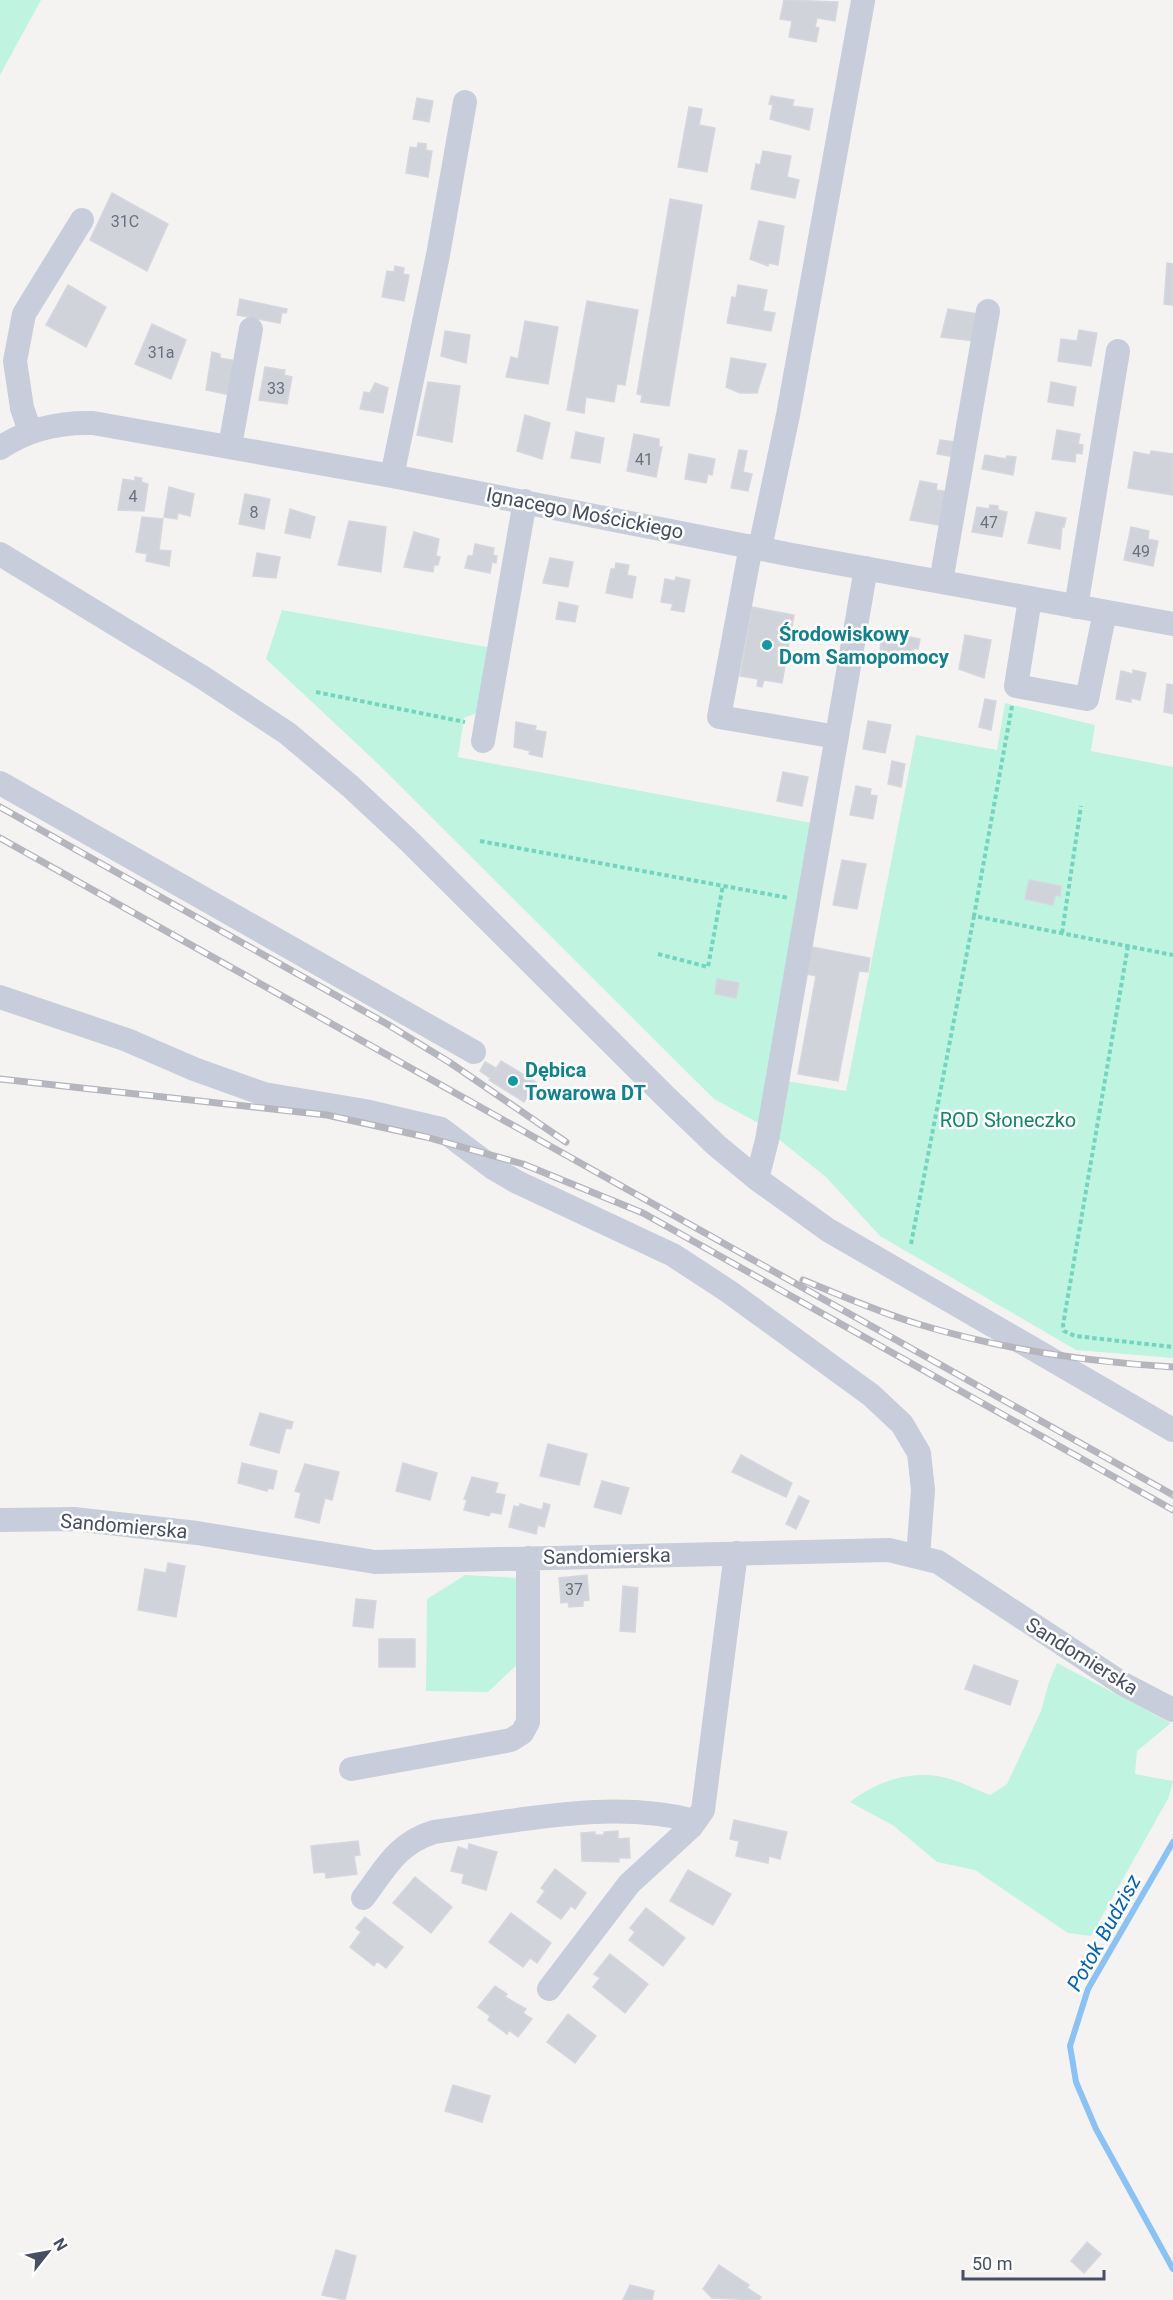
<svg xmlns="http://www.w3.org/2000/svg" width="1173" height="2300" viewBox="0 0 1173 2300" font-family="Roboto,sans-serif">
	<rect width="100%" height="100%" fill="#f5f3f2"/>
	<path fill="#bff4e1" d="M0,0H41L0,75Z
		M282,610L492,648L481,711L464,718L458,757L812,823L760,1124L714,1099L374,760L266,659Z
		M1005,703L1095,725L1091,751L1173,767V1358L1076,1350L880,1236L826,1177L777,1138L787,1081L846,1091L916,735L997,750Z
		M465,1575L518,1578L521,1661L488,1692L426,1691L427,1599Z
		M1057,1663L1171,1723L1137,1751L1135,1774L1173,1781L1169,1797L1091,1936L1068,1933L975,1870L937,1862L894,1826L850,1802C875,1782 910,1770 942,1777C958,1780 974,1789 990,1795L1007,1784L1041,1711L1049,1682Z"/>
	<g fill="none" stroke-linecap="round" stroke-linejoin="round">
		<path stroke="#89c2f4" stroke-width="6" d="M1173,1842L1088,1989L1070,2046L1076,2082L1096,2129L1173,2269"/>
	</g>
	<path fill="#d1d3da" stroke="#d6d6de" stroke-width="1.5" d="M784,0L838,2L835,21L817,18L815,27L819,28L816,42L789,37L792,21L780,19Z
		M771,96L794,100L792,106L813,109L809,130L770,119L773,105L769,104Z
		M417,98L433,101L429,122L413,119Z
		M689,107L702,109L699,125L715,128L707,172L678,167Z
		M418,143L426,144V150L432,151L428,177L406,173L410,147L417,148Z
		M763,151L791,156L787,177L799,180L795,198L751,189L756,164L760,165Z
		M112,193L168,224L147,271L90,240Z
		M670,199L702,205L669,406L641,402L642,395L637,394Z
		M759,221L784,226L778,265L769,263L768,266L750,259Z
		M1167,263L1173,264V305L1164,304Z
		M395,266L404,268L403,274L409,275L404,301L382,297L387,271L394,272Z
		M68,285L106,307L86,347L46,325Z
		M738,285L767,290L763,311L775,313L771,331L727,323L732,297L736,298Z
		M240,299L287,309L286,313L282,312L280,323L237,315Z
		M587,301L638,310L625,385L617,384L614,402L586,397L584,413L567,410Z
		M948,309L979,314L974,341L941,337Z
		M525,321L558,327L548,384L506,377L511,357L518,359Z
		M152,324L186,340L171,379L135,364Z
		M1079,330L1097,333L1091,366L1058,361L1061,339L1077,341Z
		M445,331L470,335L466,363L441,356Z
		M212,352L220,354V358L237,361L231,395L206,390Z
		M731,358L766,364L757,393H740L726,387Z
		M265,367L285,370L284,375L292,377L287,404L259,400Z
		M428,382L460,386L452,442L417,435Z
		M1051,382L1076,387L1073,406L1048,402Z
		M375,383L388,388L383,413L360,409L364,392L370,393Z
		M525,415L550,423L542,459L517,451Z
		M1057,430L1080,434L1078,444L1083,445L1082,454L1076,453L1075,462L1052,459Z
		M576,432L604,438L600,463L571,458Z
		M634,434L659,439V447H662L656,477L627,471Z
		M940,440L962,443L960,458L937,454Z
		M739,450L747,451L743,472L752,474L748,491L731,488Z
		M1151,451L1173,454V495L1128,488L1134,452L1150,455Z
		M689,454L715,459L712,475L708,474L706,483L685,479Z
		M985,455L1006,459L1007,456L1016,457L1013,475L982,469Z
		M135,477L142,478L141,482L148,484L144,511L118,510L123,479L135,481Z
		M920,481L937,484L936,490L950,492L944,526L910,520Z
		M169,487L194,494L190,516L178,513L177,519L164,517Z
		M245,494L270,499L264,529L239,524Z
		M990,505L998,506V510L1007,512L1002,537L972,532L977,507L989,509Z
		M290,509L315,517L310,538L285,533Z
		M1036,512L1066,518L1064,527H1062L1060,549L1028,543Z
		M142,517L163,519L159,550L171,551L169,566L146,561L147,554L136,552Z
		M349,521L386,527L381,572L338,565Z
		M1131,527L1149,531L1148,539L1158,541L1153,566L1124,560Z
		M414,532L439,539L436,556L440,557L438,565H434L433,572L404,567Z
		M475,544L494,548L493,555L497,556L496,563L492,562L490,573L465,568L468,556H473Z
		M257,553L280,557L276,578L253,576Z
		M550,558L573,562L568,587L543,583Z
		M616,563L629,565L627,575L636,577L632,598L606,593L611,569H615Z
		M676,577L690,580L684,612L671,610L673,604L661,602L665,579L675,581Z
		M559,602L578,606L575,622L556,619Z
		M752,607L794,615L782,683L764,680L762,687L757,686L758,679L740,676Z
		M887,632L920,639L918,649L914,648L911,664L880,658L881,637L886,638Z
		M965,635L991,640L984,678L959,669Z
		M1133,670L1146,673L1140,700L1131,698V702L1116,699L1121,671L1133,674Z
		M1167,684L1173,685V714L1164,712Z
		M985,699L996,701L991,730L979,727Z
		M868,721L891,725L885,753L863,749Z
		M516,722L536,726L535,730L546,732L542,757L529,754L530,751L514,747Z
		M892,761L905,764L901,787L888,784Z
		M783,772L808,777L802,806L777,801Z
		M856,786L871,789L870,795L877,796L873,819L850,815Z
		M842,860L866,864L857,909L833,905Z
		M1029,880L1061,886L1060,896L1055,895L1053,905L1025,899Z
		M812,947L870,958L868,972L859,971L838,1081L798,1074L816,976L807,974Z
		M717,979L739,983L736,998L715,994Z
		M501,1061L536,1082L524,1102L489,1080Z
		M485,1062L496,1068L490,1078L480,1071Z
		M260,1413L293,1422L291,1429L286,1428L279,1453L250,1445Z
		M548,1444L587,1454L579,1485L540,1476Z
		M741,1455L792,1483L786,1497L732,1472Z
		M242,1463L277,1471L273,1489L268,1488L267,1491L238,1483Z
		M403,1463L437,1473L430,1500L396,1491Z
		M305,1464L339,1472L332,1500L325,1498L319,1523L295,1517L301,1493L295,1491Z
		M472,1477L498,1483L495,1493L505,1495L501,1514L491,1512L489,1516L464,1510L467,1500L464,1499Z
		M602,1481L629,1488L621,1514L594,1507Z
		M799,1496L809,1501L796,1529L786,1524Z
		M544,1503L550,1505L544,1527L538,1525L536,1534L509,1527L514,1506L519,1507L520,1504L542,1510Z
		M168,1563L185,1566L176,1617L138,1610L145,1569L166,1573Z
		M587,1575L589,1600L583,1601V1606L569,1607L568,1602L561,1603L559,1578Z
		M623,1586L638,1588L635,1632L620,1631Z
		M356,1599L376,1601L373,1628L353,1626Z
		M379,1639H415V1667H379Z
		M974,1665L1018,1681L1010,1705L965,1689Z
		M734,1820L787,1832L780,1859L769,1856L768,1863L736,1856L739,1841L730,1839Z
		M618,1831V1839L629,1838L630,1858H619V1862L582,1861L581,1833L595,1832V1835H604V1832Z
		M358,1841L360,1855L354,1856L357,1874L326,1878L325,1872L314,1873L311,1846Z
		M469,1844L497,1852L486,1890L462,1883L464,1874L451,1871L458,1847L468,1850Z
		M555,1869L586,1893L575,1909L571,1906L561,1919L537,1902L545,1891L541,1888Z
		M688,1870L731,1894L713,1925L670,1901Z
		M415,1877L452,1907L431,1933L393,1903Z
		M646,1908L685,1938L663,1966L629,1940L635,1932L630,1928Z
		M511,1913L551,1943L537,1963L530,1958L523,1967L489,1942Z
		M365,1917L403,1947L386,1968L377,1961L374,1966L350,1947L361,1932L356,1928Z
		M610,1954L648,1984L625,2013L593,1987L600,1978L594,1974Z
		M495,1986L507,1994L505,1997L526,2009L523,2013L532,2019L518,2037L509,2030L507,2034L488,2020L490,2016L478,2007Z
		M568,2014L596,2036L575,2063L547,2042Z
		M453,2085L490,2096L482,2122L445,2111Z
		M1087,2242L1101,2254L1084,2273L1071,2261Z
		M336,2250L356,2256L345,2300L322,2295Z
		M719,2265L749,2285L747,2288L761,2297L759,2300L712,2298L703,2289Z
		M630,2285L654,2291L652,2300H623Z"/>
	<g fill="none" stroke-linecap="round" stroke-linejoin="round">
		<path stroke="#74d5bf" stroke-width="4" stroke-dasharray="4.5 3" stroke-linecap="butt" d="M316,692L465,722
			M1012,706L974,916L1173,955
			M480,841L789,898
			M1062,933L1081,806
			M1128,946L1063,1325L1064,1331L1075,1336L1173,1347
			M658,954L708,967L723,885
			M911,1244L974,916"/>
		<path stroke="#c8cddb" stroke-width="24" d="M30,431L22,408L15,361L24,314L82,220
			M230,446L251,329
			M0,448C28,429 59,422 93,423L392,476L792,555L1173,624
			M392,476L438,255L465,102
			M751,546L719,717L837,737
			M760,548L788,415L863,1
			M0,554L202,677L287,733L350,786L408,840L665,1096L716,1145L757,1179L828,1230L1173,1430
			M941,582L988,311
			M1030,599L1016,686L1087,699L1105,612
			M1076,607L1118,351
			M483,741L525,501
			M0,783L474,1052
			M0,997L127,1040L194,1069L264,1094L365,1111L441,1129L493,1168L517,1182L673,1255L728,1291L871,1395L902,1424L919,1453L923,1490L918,1557
			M757,1179L767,1140L866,568
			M0,1520L74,1519L197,1533L375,1562L889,1550L938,1562L1123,1684L1173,1710
			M351,1769L511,1740L522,1733L528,1722V1558
			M363,1898C386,1868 396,1844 434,1832C519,1821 611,1799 695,1821
			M549,1989L629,1884L691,1827L703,1810L736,1553"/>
		<g stroke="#b4b5bd" stroke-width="7">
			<path id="rail" d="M0,807L387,1024L449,1062L566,1142
				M0,838L1173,1495
				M0,1079L327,1115L426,1137L523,1164L643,1213L1173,1510
				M803,1280C840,1295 878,1312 918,1324C1000,1349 1087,1362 1173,1367"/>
		</g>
		<use href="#rail" stroke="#fff" stroke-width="4.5" stroke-dasharray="14" stroke-linecap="butt"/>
	</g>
	<g fill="#0f9aa8" stroke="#fff" stroke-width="2">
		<circle cx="767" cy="645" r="6"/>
		<circle cx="513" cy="1081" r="6"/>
	</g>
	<g text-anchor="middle" stroke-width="5" stroke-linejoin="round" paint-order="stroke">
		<g font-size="16" fill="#6a7080">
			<text x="125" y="227">31C</text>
			<text x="161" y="358">31a</text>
			<text x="276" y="394">33</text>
			<text x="644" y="465">41</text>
			<text x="133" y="502">4</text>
			<text x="254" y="518">8</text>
			<text x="989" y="528">47</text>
			<text x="1141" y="557">49</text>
			<text x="574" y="1595">37</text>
		</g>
		<g font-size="20" fill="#484f62" stroke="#fff">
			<text transform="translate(585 513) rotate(11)" y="7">Ignacego Mościckiego</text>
			<text transform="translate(124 1526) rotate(5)" y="7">Sandomierska</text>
			<text transform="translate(607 1556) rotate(-1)" y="7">Sandomierska</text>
			<text transform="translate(1082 1656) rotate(32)" y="7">Sandomierska</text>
		</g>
		<g font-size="20" font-weight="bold" fill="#0d838f" stroke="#fff" text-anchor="start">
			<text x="779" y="641">Środowiskowy<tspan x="779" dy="23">Dom Samopomocy</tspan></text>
			<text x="525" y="1077">Dębica<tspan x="525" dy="23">Towarowa DT</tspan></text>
		</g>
		<g font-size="20" fill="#108669" stroke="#fff">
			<text x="1008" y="1127">ROD Słoneczko</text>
		</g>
		<g font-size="21" font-style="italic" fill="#0064bd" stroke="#fff">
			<text transform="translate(1104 1933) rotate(-61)" y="7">Potok Budzisz</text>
		</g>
	</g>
	<g transform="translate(48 2252) rotate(59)" stroke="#ffffff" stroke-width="4.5" paint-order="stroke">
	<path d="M0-4.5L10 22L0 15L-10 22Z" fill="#484f62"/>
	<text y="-9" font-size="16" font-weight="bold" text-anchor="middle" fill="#484f62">N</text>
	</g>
	<path d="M963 2270v9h141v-9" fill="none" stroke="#484f62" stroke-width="3"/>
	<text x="972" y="2270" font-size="18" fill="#484f62" stroke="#ffffff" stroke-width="4.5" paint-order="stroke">50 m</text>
</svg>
